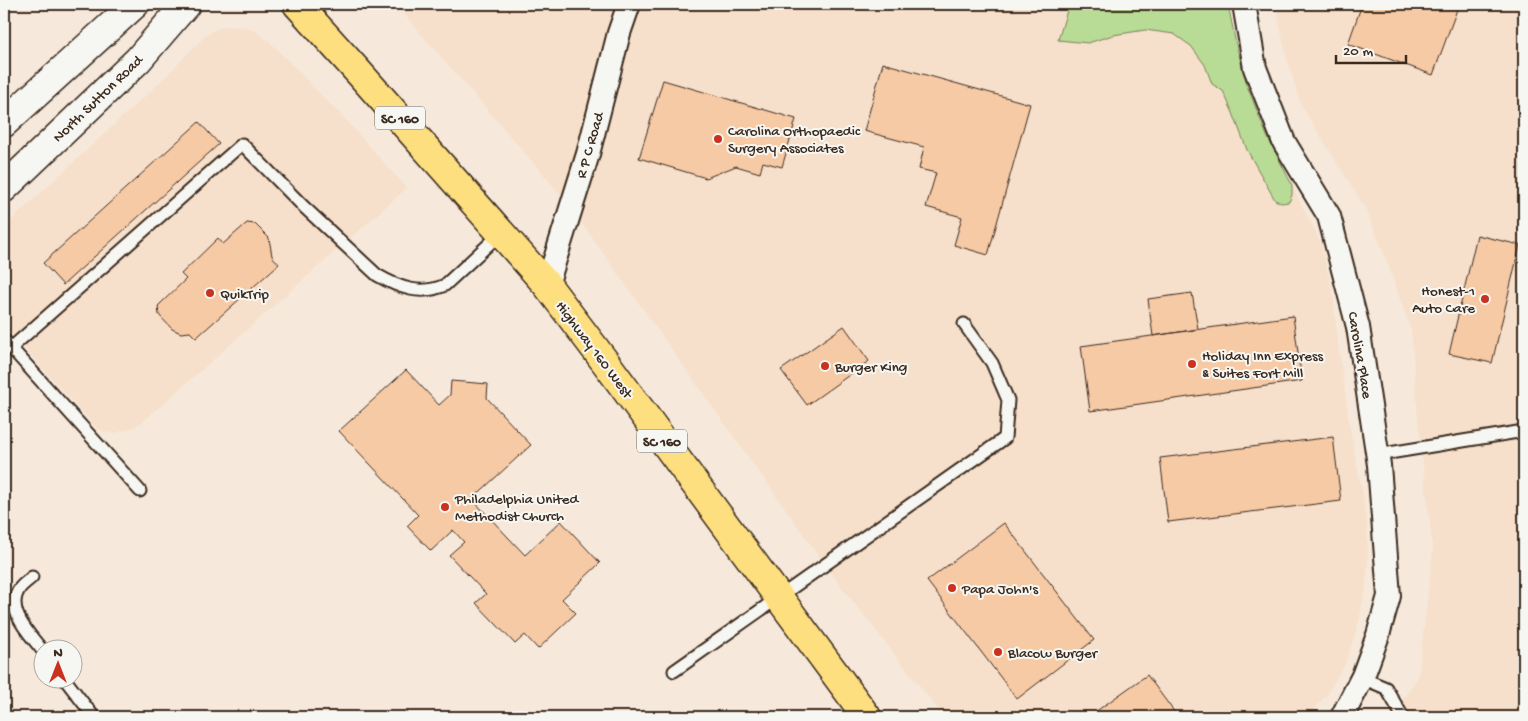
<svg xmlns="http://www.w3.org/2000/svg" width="1528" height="721" viewBox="0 0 1528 721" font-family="'Gochi Hand',sans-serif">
	<rect width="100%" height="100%" fill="#f6e9db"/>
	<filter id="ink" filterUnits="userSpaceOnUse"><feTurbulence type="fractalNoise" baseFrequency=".02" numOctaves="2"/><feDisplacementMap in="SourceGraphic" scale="10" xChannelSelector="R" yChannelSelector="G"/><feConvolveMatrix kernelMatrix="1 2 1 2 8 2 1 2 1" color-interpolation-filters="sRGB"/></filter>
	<g filter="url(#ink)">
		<path fill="#f6e0cb" d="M395,4H1228L1236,44L1248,88L1267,136L1320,241L1333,293L1338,341L1350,428L1363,495L1367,525L1368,559L1366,586L1359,622L1346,662L1326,696L1307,717H944L836,580L563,197Z
			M1277,4H1524V717H1390L1418,677L1433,550L1418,420L1411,330L1384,254L1365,208L1301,105L1286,56L1277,11Z
			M225,26L246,27L254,30L268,40L345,119L407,188L145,420L132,428L115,433L105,432L96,428L4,326V227L162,80L204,37L214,30Z"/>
		<path fill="#b8db95" stroke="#7a825a" d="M1069,4H1228L1236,44L1248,88L1267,136L1292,185V195L1289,202L1281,203L1275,200L1247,150L1233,113L1223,91L1212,84L1205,65L1191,46L1174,34L1145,30L1113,35L1088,43L1058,40Z"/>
		<path fill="#f7caa6" stroke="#3b2a1e" d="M1362,4H1459L1433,75L1348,44Z
			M883,63L1030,104L988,255L954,245L962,217L926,207L936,173L919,169L924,147L864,131Z
			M663,80L796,119L782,167L763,162L760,173L736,166L706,178L639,158Z
			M199,122L219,144L63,285L43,263Z
			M247,223L255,224L269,238L272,256L279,264L196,338L190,332L181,333L172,329L159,315L158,306L186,279L181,274L218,238L223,244Z
			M1477,235L1520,245L1492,363L1449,354Z
			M1192,293L1198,329L1153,336L1148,299Z
			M1293,316L1302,381L1090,411L1081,346Z
			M844,326L869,361L807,405L781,370Z
			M406,370L439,405L450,395L451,381L488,384L487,398L531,445L472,499L525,555L561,521L600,563L562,599L576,613L538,649L525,635L515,644L476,603L486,594L449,555L464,542L453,530L431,551L407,526L418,515L339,431Z
			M1333,437L1341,501L1168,522L1160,458Z
			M1004,523L1094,640L1017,699L927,581Z
			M1147,675L1178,717H1088Z"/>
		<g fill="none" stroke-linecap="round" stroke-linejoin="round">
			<g stroke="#3b2a1e" stroke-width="15">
				<path id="service" d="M4,340L140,491
					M11,348L242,144L304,207L377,275C399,288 421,296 445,285L501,233
					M1377,455L1524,431
					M32,577C28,581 23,584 20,588C4,610 30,634 42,650
					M674,671L1005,438L1008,400L992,363L964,324
					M64,678L94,717
					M1362,678L1386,688L1403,717"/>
			</g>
			<g stroke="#3b2a1e" stroke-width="26">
				<path id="minor" d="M1244,4L1255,68L1284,142L1329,216L1358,327L1379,465L1389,596L1378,635L1363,676L1342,717
					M547,285L588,154L619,33L629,4"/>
			</g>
			<g stroke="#3b2a1e" stroke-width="31">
				<path id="secondary" d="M4,123L135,4
					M4,188L138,60L186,4"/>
			</g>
			<g stroke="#3b2a1e" stroke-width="31">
				<path id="primary" d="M297,4L361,75L547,285L609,367L867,717"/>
			</g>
			<use href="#service" stroke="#f6f6f2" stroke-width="11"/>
			<use href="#minor" stroke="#f6f6f2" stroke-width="22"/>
			<use href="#secondary" stroke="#f6f6f2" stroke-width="28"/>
			<use href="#primary" stroke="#fedf80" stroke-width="28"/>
		</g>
	</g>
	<g fill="#c8321e" stroke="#f6f6f2" stroke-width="2">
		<circle cx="718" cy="139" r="5"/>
		<circle cx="210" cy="293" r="5"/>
		<circle cx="1485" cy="299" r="5"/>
		<circle cx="1192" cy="364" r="5"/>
		<circle cx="825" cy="366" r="5"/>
		<circle cx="445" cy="507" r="5"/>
		<circle cx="952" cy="588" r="5"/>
		<circle cx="998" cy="652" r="5"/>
	</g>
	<g text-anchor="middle" stroke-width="4" stroke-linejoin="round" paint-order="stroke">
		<g fill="#f6f6f2" stroke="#73675e" stroke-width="1">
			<rect x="375" y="106.5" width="50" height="23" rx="4"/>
			<rect x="637" y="429.5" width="50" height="23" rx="4"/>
		</g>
		<g font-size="14" font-weight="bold" fill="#3b2a1e">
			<text x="400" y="123">SC 160</text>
			<text x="662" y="446">SC 160</text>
		</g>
		<g font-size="15" fill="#3b2a1e" stroke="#f6f6f2">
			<text transform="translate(97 98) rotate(-44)" y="5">North Sutton Road</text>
			<text transform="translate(589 145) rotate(-74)" y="5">R P C Road</text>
			<text transform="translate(595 349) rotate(53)" y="5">Highway 160 West</text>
			<text transform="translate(1361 355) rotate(80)" y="5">Carolina Place</text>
		</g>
		<g font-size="15" fill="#3b2a1e" stroke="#f6f6f2" text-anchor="start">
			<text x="728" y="135">Carolina Orthopaedic<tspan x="728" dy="17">Surgery Associates</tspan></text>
			<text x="1475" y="295" text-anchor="end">Honest-1<tspan x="1475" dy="17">Auto Care</tspan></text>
			<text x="220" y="298">QuikTrip</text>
			<text x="1202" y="360">Holiday Inn Express<tspan x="1202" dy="17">&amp; Suites Fort Mill</tspan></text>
			<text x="835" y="371">Burger King</text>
			<text x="455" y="503">Philadelphia United<tspan x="455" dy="17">Methodist Church</tspan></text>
			<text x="962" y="593">Papa John's</text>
			<text x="1008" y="657">Blacow Burger</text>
		</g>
	</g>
	<rect width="1528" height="721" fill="none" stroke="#f6f6f2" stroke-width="20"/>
	<rect x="10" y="10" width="1508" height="701" fill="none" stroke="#3b2a1e" stroke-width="2" filter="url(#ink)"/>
	<g transform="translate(58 664)"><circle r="24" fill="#f6f6f2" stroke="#aba49d"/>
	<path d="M0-4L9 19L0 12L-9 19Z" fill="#c8321e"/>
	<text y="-8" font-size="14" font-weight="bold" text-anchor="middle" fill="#3b2a1e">N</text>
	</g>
	<path d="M1336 55v8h70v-8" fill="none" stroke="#3b2a1e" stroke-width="2.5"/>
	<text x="1343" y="55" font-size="15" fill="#3b2a1e" stroke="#f6f6f2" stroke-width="4" paint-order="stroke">20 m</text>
</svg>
